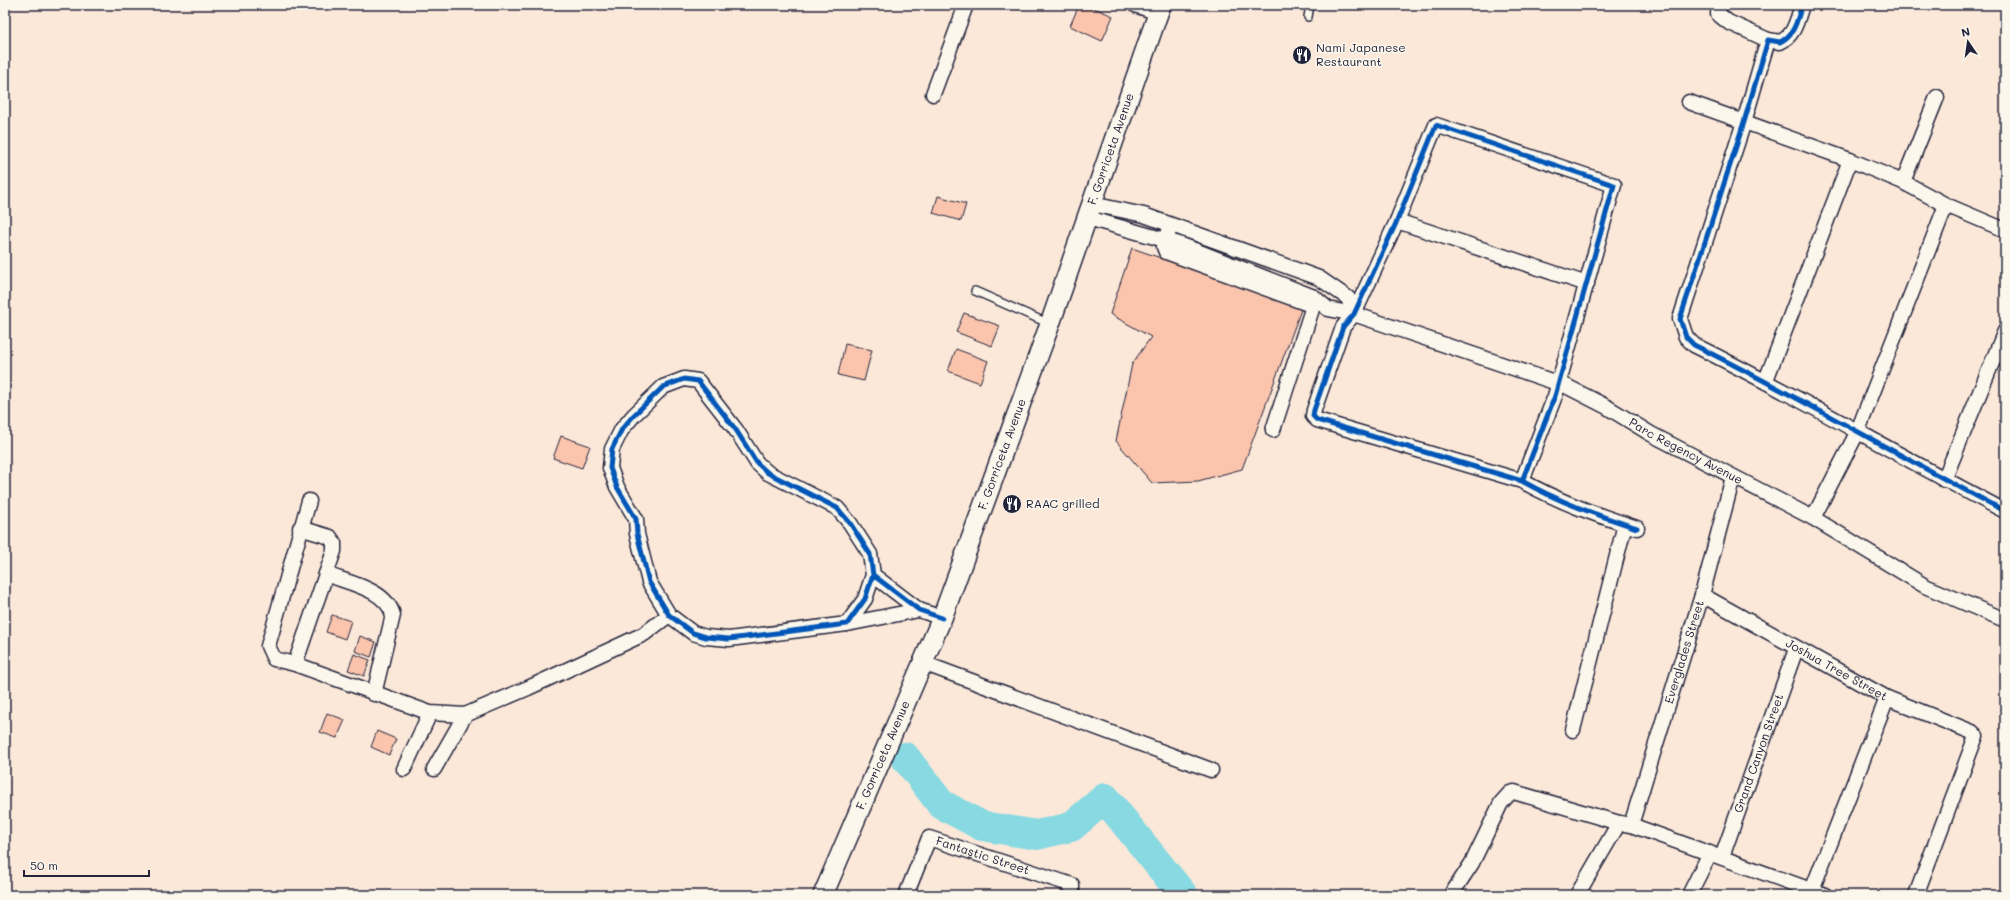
<svg xmlns="http://www.w3.org/2000/svg" width="2010" height="900" viewBox="0 0 2010 900" font-family="Mali,sans-serif">
	<rect width="100%" height="100%" fill="#fbe8d9"/>
	<filter id="ink" filterUnits="userSpaceOnUse"><feTurbulence type="fractalNoise" baseFrequency=".025" numOctaves="2"/><feDisplacementMap in="SourceGraphic" scale="8" xChannelSelector="R" yChannelSelector="G"/><feConvolveMatrix kernelMatrix="1 2 1 2 8 2 1 2 1" color-interpolation-filters="sRGB"/></filter>
	<g filter="url(#ink)">
		<g fill="none" stroke-linecap="round" stroke-linejoin="round">
			<path stroke="#88d9e1" stroke-width="30" d="M905,757L941,804L982,826L1037,835L1071,827L1105,798L1183,895"/>
		</g>
		<path fill="#fbc5ad" stroke="#22223b" d="M1079,5H1087L1113,16L1102,41L1070,26Z
			M938,196L966,204L961,221L933,213Z
			M1132,248L1302,307L1242,469L1198,481L1152,483L1116,441L1132,364L1151,337L1110,314Z
			M964,313L1000,326L992,346L956,332Z
			M845,344L872,350L864,381L838,375Z
			M956,349L988,361L980,383L948,371Z
			M561,436L590,446L582,468L553,458Z
			M332,615L351,621L345,639L326,632Z
			M360,636L376,642L371,657L355,651Z
			M354,654L370,660L364,676L348,670Z
			M327,713L345,720L337,738L320,732Z
			M377,731L396,739L389,755L371,747Z"/>
		<g fill="none" stroke-linecap="round" stroke-linejoin="round">
			<g stroke="#22223b" stroke-width="10">
				<path id="service" d="M1308,17L1310,5
					M975,291L1050,324"/>
			</g>
			<g stroke="#22223b" stroke-width="17">
				<g id="minor">
					<path d="M1135,5L1158,13"/>
					<path d="M1719,5L1718,14L1728,22L1768,40"/>
					<path d="M1802,5C1797,20 1795,35 1780,42L1768,40L1744,122L1680,319L1686,337L1694,345C1800,397 1900,457 2005,511"/>
					<path d="M933,94L966,5"/>
					<path d="M1689,102L1850,160L1903,182L1946,205L2005,230"/>
					<path d="M1903,182L1937,97"/>
					<path d="M1092,204L1144,215L1319,278L1348,298L1354,314"/>
					<path id="s1" d="M1088,218L1179,244L1314,297L1328,309L1354,314L1566,386L1607,407L1651,434L1813,518L1925,586L2005,620"/>
					<path d="M1397,221L1587,284"/>
					<path d="M1169,231L1164,247L1166,252L1311,305"/>
					<path d="M1766,380L1850,160"/>
					<path d="M1273,430L1313,306L1314,297"/>
					<path d="M1944,480L2005,331"/>
					<path d="M1522,481L1555,396L1614,185L1436,125L1397,221L1354,314L1343,327L1314,410L1313,416L1317,420L1522,481C1559,502 1597,515 1637,528"/>
					<path d="M309,501L268,646L274,659L295,664L430,713L465,715L528,688L644,634L669,615"/>
					<path d="M1813,518L1857,433L1946,205"/>
					<path d="M326,574C348,583 386,589 393,615L374,694"/>
					<path d="M873,575L865,599L847,624L729,639L706,637L693,633L669,615L649,582L637,534L636,519L617,487L610,468L612,449L622,429L634,415L663,387L684,379L698,381L736,430L757,463L768,473L837,508L850,523L870,554L873,575L919,610L942,618"/>
					<path id="s2" d="M1702,595L1887,698L1972,732L1976,736L1916,895"/>
					<path d="M847,624L919,610"/>
					<path d="M923,663L1211,770"/>
					<path d="M295,664L334,551V543L330,537L300,528"/>
					<path d="M1573,730L1625,524"/>
					<path d="M404,769L430,713"/>
					<path d="M434,769L465,715"/>
					<path id="s3" d="M1631,825L1702,595L1733,477"/>
					<path id="s4" d="M1722,857L1796,649"/>
					<path d="M1812,890L1887,698"/>
					<path id="s5" d="M906,895L929,838L1072,885V895"/>
					<path d="M1451,895L1472,863L1501,803L1510,793L1514,792L1619,823L1631,825L1825,895"/>
					<path d="M1577,895L1619,823"/>
					<path d="M1689,895L1710,853"/>
				</g>
			</g>
			<g stroke="#22223b" stroke-width="22">
				<g id="secondary">
					<path id="s6" d="M823,895L942,618L1050,324L1161,5"/>
				</g>
			</g>
			<use href="#service" stroke="#fbf7ec" stroke-width="7"/>
			<use href="#minor" stroke="#fbf7ec" stroke-width="14"/>
			<use href="#secondary" stroke="#fbf7ec" stroke-width="19"/>
			<g stroke="#fbf7ec" stroke-width="8">
				<path id="cycleway" d="M1802,5C1797,20 1795,35 1780,42L1768,40L1744,122L1680,319L1686,337L1694,345C1800,397 1900,457 2005,511
					M1522,481L1555,396L1614,185L1436,125L1397,221L1354,314L1343,327L1314,410L1313,416L1317,420L1522,481C1559,502 1597,515 1637,528
					M873,575L865,599L847,624L729,639L706,637L693,633L669,615L649,582L637,534L636,519L617,487L610,468L612,449L622,429L634,415L663,387L684,379L698,381L736,430L757,463L768,473L837,508L850,523L870,554L873,575L919,610L942,618"/>
			</g>
			<use href="#cycleway" stroke="#0057b8" stroke-width="5"/>
		</g>
	</g>
	<defs>
		<g id="restaurant-disc" transform="scale(1)"><circle r="9.5" fill="#22223b" stroke="#fbf7ec"/><path d="M-5-6h1v4h1v-4h1v4h1v-4h1v5L-1.5 .5V6h-2V.5L-5-1ZM5-6V6H3V1.5H1.5Q1.5-4 5-6Z" fill="#fff"/></g>
	</defs>
	<g fill-rule="evenodd">
		<use href="#restaurant-disc" x="1302" y="55"/>
		<use href="#restaurant-disc" x="1012" y="504"/>
	</g>
	<g text-anchor="middle" stroke-width="3" stroke-linejoin="round" paint-order="stroke">
		<g font-size="12" fill="#22223b" stroke="#fbf7ec" text-anchor="start">
			<text x="1316" y="52">Nami Japanese<tspan x="1316" dy="14">Restaurant</tspan></text>
			<text x="1026" y="508">RAAC grilled</text>
		</g>
		<g font-size="12" fill="#22223b" stroke="#fbf7ec">
			<text dy="4" stroke="none"><textPath href="#s6" startOffset="800">F. Gorriceta Avenue</textPath></text>
			<text dy="4" stroke="none"><textPath href="#s1" startOffset="645">Parc Regency Avenue</textPath></text>
			<text dy="4" stroke="none"><textPath href="#s6" startOffset="476">F. Gorriceta Avenue</textPath></text>
			<text dy="4" stroke="none"><textPath href="#s3" startOffset="181">Everglades Street</textPath></text>
			<text dy="4" stroke="none"><textPath href="#s2" startOffset="154">Joshua Tree Street</textPath></text>
			<text dy="4" stroke="none"><textPath href="#s4" startOffset="110">Grand Canyon Street</textPath></text>
			<text dy="4" stroke="none"><textPath href="#s6" startOffset="152">F. Gorriceta Avenue</textPath></text>
			<text dy="4" stroke="none"><textPath href="#s5" startOffset="118">Fantastic Street</textPath></text>
		</g>
	</g>
	<rect width="2010" height="900" fill="none" stroke="#fbf7ec" stroke-width="20"/>
	<rect x="10" y="10" width="1990" height="880" fill="none" stroke="#22223b" stroke-width="1.5" filter="url(#ink)"/>
	<g transform="translate(1968 42) rotate(347)" stroke="#fbf7ec" stroke-width="3" paint-order="stroke">
	<path d="M0-3L7 15L0 10L-7 15Z" fill="#22223b"/>
	<text y="-6" font-size="11" font-weight="bold" text-anchor="middle" fill="#22223b">N</text>
	</g>
	<path d="M24 870v6h125v-6" fill="none" stroke="#22223b" stroke-width="2"/>
	<text x="30" y="870" font-size="12" fill="#22223b" stroke="#fbf7ec" stroke-width="3" paint-order="stroke">50 m</text>
</svg>
